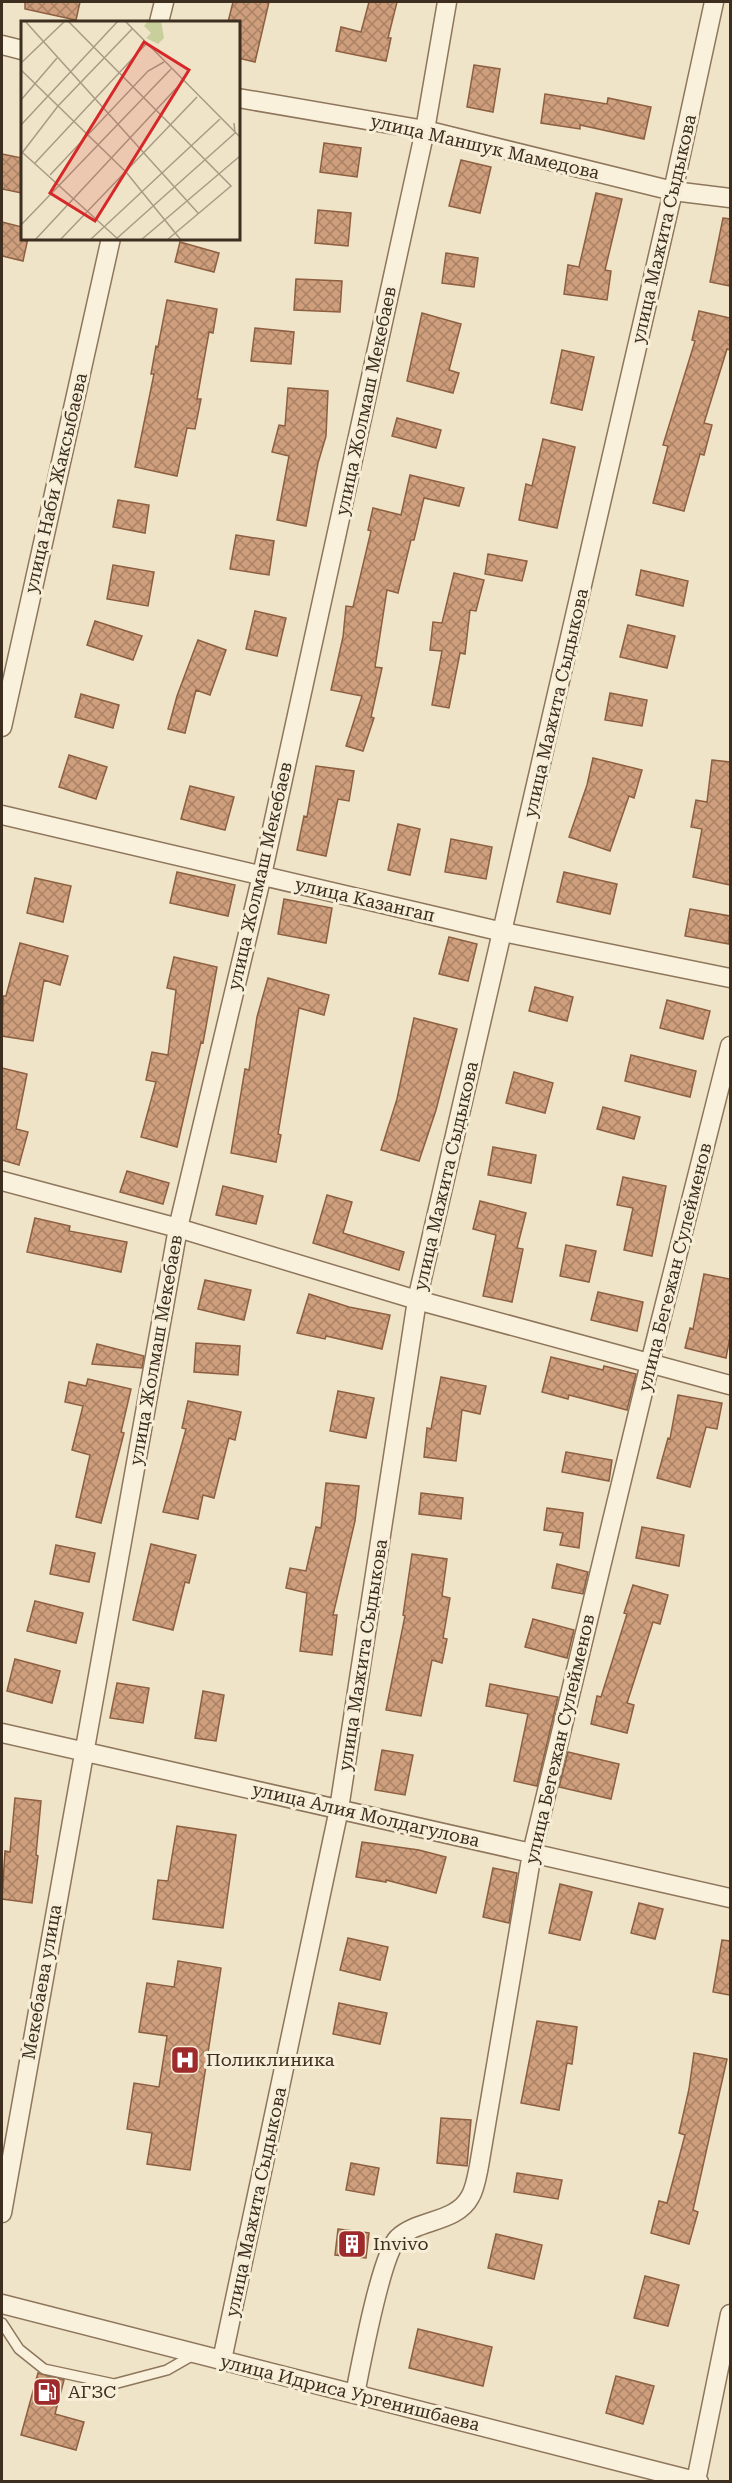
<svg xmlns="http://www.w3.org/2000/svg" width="732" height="2483" viewBox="0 0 732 2483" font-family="'Roboto Serif',serif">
	<defs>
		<pattern id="building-cross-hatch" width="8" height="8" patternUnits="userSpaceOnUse" patternTransform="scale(1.5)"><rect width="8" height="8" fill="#cf9f7d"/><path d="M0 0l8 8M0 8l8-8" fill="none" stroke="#a98266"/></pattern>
	</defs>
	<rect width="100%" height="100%" fill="#f0e4c8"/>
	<path fill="url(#building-cross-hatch)" stroke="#8d5f41" stroke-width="1.5" d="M25,2H80L76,20L25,9Z
		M233,2H269L255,62L238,58V22H228Z
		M369,2H397L388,38H391L386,61L336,51L341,27L361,32Z
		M474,65L500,69L493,112L467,107Z
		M545,94L607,104L608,98L651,107L644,139L580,125V129L541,123Z
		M324,143L361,148L357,177L320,172Z
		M2,154L22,158V193L2,189Z
		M461,160L491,167L480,213L449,206Z
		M596,193L622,199L605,270L611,271L607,300L564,294L568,265L579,267Z
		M318,210L351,213L348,246L315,243Z
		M723,218L730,219V286L710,282Z
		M2,222L22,227V238H28L23,261L2,256Z
		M180,242L219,253L214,272L175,262Z
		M446,253L478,258L474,287L442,283Z
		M296,279L342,281L340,312L294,310Z
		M167,300L217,309L213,333L209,332L197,399H201L195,429L187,428L177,476L135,467L154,374H151L156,346L158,347Z
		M699,311L730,318V350L727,349L704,423L712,425L704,455L700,454L684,511L653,503L668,446L663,445L695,341L692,340Z
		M422,313L461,324L449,370L459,373L453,393L407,381Z
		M255,328L294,332L291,364L251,361Z
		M562,350L594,357L582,410L551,403Z
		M288,388L328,391L326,436L318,463L306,526L277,520L289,456L272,452L279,425L285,426Z
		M397,418L441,430L436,448L392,436Z
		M543,439L575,447L557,528L519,520L526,484L532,486Z
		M410,475L464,488L459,506L424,498L414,540H411L398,593L387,590L375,667L382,668L371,717L374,718L363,751L346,746L362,696L331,690L343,637L346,606L353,607L371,531L368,530L373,508L401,515Z
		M118,500L149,505L145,533L113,527Z
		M236,535L274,541L269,575L230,569Z
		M488,554L527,561L522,581L485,574Z
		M113,565L154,572L148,606L107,599Z
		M641,570L688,581L683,606L636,595Z
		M454,573L484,580L476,611L470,610L465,654L460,653L449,708L432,705L442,651L430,650L433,622L442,623Z
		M255,611L286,618L277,656L246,649Z
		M95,621L142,636L133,660L87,645Z
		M628,625L675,636L667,668L620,657Z
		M198,640L226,650L210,695L196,690L185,733L168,729L177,696Z
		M610,693L647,700L642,726L605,720Z
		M81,694L119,705L113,728L75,717Z
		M69,755L107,767L96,799L59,787Z
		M593,758L642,770L634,798L629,796L610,851L569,837L587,785Z
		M712,760L730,762V885L693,877L702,829L691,827L696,800L707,802Z
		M316,766L354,771L349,801L338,799L326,856L297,850L304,816L307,817Z
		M190,786L234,797L225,830L181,819Z
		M398,824L420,829L410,875L388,870Z
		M451,839L492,847L486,879L445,872Z
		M177,872L235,885L228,916L170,903Z
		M564,872L617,884L610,914L557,902Z
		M35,878L71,886L63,922L27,913Z
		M284,899L332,908L326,943L278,934Z
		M690,909L730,916L729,944L685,936Z
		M449,937L477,944L468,981L439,974Z
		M20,943L68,956L60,985L44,980L33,1041L2,1036L3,996H6Z
		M174,957L217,967L203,1043L201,1042L177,1147L141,1137L156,1082L146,1080L152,1052L168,1055L176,990L167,988Z
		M268,978L329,995L324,1015L299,1008L278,1134L281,1135L276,1162L231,1153L245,1069L249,1070L257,1017Z
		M535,987L573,997L567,1021L529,1011Z
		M667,1000L710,1011L703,1039L660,1028Z
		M414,1018L457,1029L436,1110L419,1161L381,1150L397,1099Z
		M631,1055L696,1071L690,1097L625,1081Z
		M2,1068L27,1074L16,1129L28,1132L19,1165L2,1160Z
		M514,1072L553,1083L545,1113L506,1103Z
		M603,1107L640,1117L634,1139L597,1129Z
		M493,1147L536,1155L531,1183L488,1175Z
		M127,1171L169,1183L163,1204L120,1192Z
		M623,1177L666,1186L652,1256L624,1250L633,1208L617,1205Z
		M223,1186L263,1196L256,1224L216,1215Z
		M327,1195L352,1202L343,1233L404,1252L399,1270L313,1243Z
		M480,1201L526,1213L517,1248L523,1249L512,1302L483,1296L496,1235L473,1229Z
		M35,1218L70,1226L69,1231L127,1242L121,1272L27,1252Z
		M566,1245L596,1251L589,1282L560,1276Z
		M704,1274L730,1279V1337L726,1358L685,1348L690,1328L693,1329Z
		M205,1280L251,1290L244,1320L198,1309Z
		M598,1292L643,1302L637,1331L591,1320Z
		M309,1294L349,1307L390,1315L382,1349L326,1336L325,1339L297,1333Z
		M196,1343L240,1346L238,1375L194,1372Z
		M97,1344L144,1356L142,1368L92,1364Z
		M551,1357L603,1370L604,1366L636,1374L627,1410L569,1395L568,1399L542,1392Z
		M441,1377L486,1386L480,1414L462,1410L456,1461L424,1457L427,1428L431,1429Z
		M88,1379L131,1389L121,1432L124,1433L101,1523L76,1517L90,1455L72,1450L83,1406L65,1402L69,1382L86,1386Z
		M338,1391L374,1398L366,1438L330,1431Z
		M678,1395L722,1403L717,1429L706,1427L690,1487L657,1478L668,1438L670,1439Z
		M188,1401L241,1412L235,1440L229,1438L214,1498L203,1495L198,1519L163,1512L186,1429L182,1428Z
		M566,1452L612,1460L609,1481L562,1472Z
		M326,1483L359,1486L355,1521L333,1615H337L332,1655L300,1651L307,1593L286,1588L290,1568L306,1571L316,1527L321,1528Z
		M421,1493L463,1498L461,1519L419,1514Z
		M547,1508L583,1513L579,1548L560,1545L563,1533L544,1530Z
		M642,1527L684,1535L679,1566L636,1558Z
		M151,1544L196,1555L189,1583L185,1582L173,1630L133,1620Z
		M56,1545L95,1553L89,1582L50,1574Z
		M412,1554L447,1559L442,1596L450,1598L443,1638L447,1639L442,1663L432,1660L421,1716L386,1710L405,1616L403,1615Z
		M557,1564L588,1572L583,1594L552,1588Z
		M633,1585L668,1595L660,1624L653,1622L627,1703L634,1705L627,1733L591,1724L597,1696L601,1697L627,1614L624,1613Z
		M35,1601L83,1613L76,1643L27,1631Z
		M533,1619L574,1630L567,1658L525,1647Z
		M15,1659L60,1671L52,1703L7,1691Z
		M117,1683L149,1688L143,1723L110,1718Z
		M490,1684L558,1697L537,1786L514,1781L528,1714L486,1706Z
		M203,1691L224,1695L216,1741L195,1738Z
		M382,1750L413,1755L405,1795L375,1790Z
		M568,1752L619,1764L611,1799L559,1787Z
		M15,1798L41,1801L36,1855L38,1856L32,1903L2,1899L5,1851L10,1852Z
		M177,1826L236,1835L223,1928L153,1919L158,1880L168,1881Z
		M362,1842L419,1850L446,1857L436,1893L386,1880V1882L356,1877Z
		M493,1868L517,1873L509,1923L483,1917Z
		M560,1884L592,1892L580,1940L549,1933Z
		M639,1903L663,1909L655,1939L631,1933Z
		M348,1938L388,1947L380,1980L340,1970Z
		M722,1940L730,1941V1995L713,1992Z
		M178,1961L221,1968L190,2170L147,2164L152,2133L127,2129L134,2083L159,2087L167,2036L139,2032L147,1983L174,1987Z
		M339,2003L387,2013L380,2044L333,2034Z
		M537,2021L577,2027L572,2064L567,2063L559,2110L521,2103Z
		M694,2053L727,2059L693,2210L698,2212L689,2244L651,2233L659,2201L667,2203L685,2135L679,2133L689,2089Z
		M441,2118L471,2120L467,2166L437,2163Z
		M351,2163L379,2168L374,2195L346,2190Z
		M517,2173L562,2180L558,2199L514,2192Z
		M338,2229L369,2233L366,2258L335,2255Z
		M496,2234L542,2245L534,2279L488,2268Z
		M645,2276L679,2285L668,2326L634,2318Z
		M418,2329L492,2347L483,2386L409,2368Z
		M38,2373L64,2380L55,2414L84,2422L76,2450L21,2435Z
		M616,2376L654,2386L643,2424L606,2413Z"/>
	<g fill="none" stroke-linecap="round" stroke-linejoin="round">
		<g stroke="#8d765c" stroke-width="12">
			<path id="lane" d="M2,2323L19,2349L44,2369L114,2384L167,2370L195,2354"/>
		</g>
		<g stroke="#8d765c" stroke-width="21">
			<path id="street" d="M159,22L164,2
				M2,45L22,50
				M238,98L425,130L673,191L730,198
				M2,727L111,238
				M2,815L503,932L730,978
				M2,1181L178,1228L417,1300L730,1385
				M2,1733L730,1898
				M2,2213L178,1228L262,875L425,130L447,2
				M2,2304L699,2482
				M222,2360L339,1809L417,1300L673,191L714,2
				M355,2394C361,2364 381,2255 398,2238C418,2219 456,2223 470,2197C475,2189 477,2176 479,2166L532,1853L650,1363L730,1046
				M696,2481L730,2314"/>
		</g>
		<use href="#lane" stroke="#faf1dc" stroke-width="9"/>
		<use href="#street" stroke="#faf1dc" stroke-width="18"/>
	</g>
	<defs>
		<g id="hospital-square" transform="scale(1.5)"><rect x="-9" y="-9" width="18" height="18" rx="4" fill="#9e2a2b" stroke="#f7eed8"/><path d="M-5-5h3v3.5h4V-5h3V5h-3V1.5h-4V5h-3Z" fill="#fff"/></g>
		<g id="building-square" transform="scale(1.5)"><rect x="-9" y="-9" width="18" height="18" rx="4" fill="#9e2a2b" stroke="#f7eed8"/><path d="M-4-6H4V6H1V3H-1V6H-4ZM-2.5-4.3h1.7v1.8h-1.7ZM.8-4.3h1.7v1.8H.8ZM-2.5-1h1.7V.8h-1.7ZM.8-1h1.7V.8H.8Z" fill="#fff"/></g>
		<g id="fuel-square" transform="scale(1.5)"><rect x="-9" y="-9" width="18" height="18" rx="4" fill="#9e2a2b" stroke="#f7eed8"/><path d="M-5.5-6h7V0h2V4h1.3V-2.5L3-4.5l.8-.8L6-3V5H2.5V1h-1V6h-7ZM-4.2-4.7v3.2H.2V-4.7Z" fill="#fff"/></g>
	</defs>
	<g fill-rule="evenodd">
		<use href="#hospital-square" x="185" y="2060"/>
		<use href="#building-square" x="352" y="2244"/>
		<use href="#fuel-square" x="47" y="2392"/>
	</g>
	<g text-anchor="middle" stroke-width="6" stroke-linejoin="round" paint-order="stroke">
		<g font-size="18" fill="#3d2e20" stroke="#f7eed8">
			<text transform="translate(485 147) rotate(13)" y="6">улица Маншук Мамедова</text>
			<text transform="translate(664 229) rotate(-77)" y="6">улица Мажита Сыдыкова</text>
			<text transform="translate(366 401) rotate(-78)" y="6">улица Жолмаш Мекебаев</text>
			<text transform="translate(56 483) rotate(-77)" y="6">улица Наби Жаксыбаева</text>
			<text transform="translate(556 703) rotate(-77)" y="6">улица Мажита Сыдыкова</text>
			<text transform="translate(260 876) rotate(-77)" y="6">улица Жолмаш Мекебаев</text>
			<text transform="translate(365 900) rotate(13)" y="6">улица Казангап</text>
			<text transform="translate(446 1176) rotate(-77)" y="6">улица Мажита Сыдыкова</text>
			<text transform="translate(675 1267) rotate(-76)" y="6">улица Бегежан Сулейменов</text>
			<text transform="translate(156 1350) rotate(-80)" y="6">улица Жолмаш Мекебаев</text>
			<text transform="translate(363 1655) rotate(-81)" y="6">улица Мажита Сыдыкова</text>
			<text transform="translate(560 1739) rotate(-77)" y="6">улица Бегежан Сулейменов</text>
			<text transform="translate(366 1815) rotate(13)" y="6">улица Алия Молдагулова</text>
			<text transform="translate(42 1982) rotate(-80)" y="6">Мекебаева улица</text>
			<text transform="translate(256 2202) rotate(-78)" y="6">улица Мажита Сыдыкова</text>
			<text transform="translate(350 2393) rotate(14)" y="6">улица Идриса Ургенишбаева</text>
		</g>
		<g font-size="18" fill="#3d2e20" stroke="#f7eed8" text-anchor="start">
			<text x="206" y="2066">Поликлиника</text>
			<text x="373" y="2250">Invivo</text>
			<text x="68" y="2398">АГЗС</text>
		</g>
	</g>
	<g transform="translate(21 21)">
		<rect width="219" height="219" fill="#f0e4c8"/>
		<path d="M127,0H140L143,17L137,23L125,17L130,12L123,5Z" fill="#c9cf9b"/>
		<path fill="none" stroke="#a89b85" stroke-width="1.5" d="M4,0L177,192M47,0L210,165L146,219M104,0L219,116M0,42L44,0M0,49L105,151L160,219M0,79L36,37M0,104L97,0M1,132L37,85L111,8M2,132L98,219M14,142L126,22M29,154L127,50L143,41M0,204L150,48M14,219L162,60M39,219L176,76M69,219L199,98M94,219L214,112L213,102M120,219L219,135"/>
		<path fill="#d62828" fill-opacity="0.15" stroke="#d62828" stroke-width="3" d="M123,21L168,49L74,200L29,172Z"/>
		<rect width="219" height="219" fill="none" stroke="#3d2e20" stroke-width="3"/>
	</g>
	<rect width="732" height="2483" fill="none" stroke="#3d2e20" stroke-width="6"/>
</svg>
